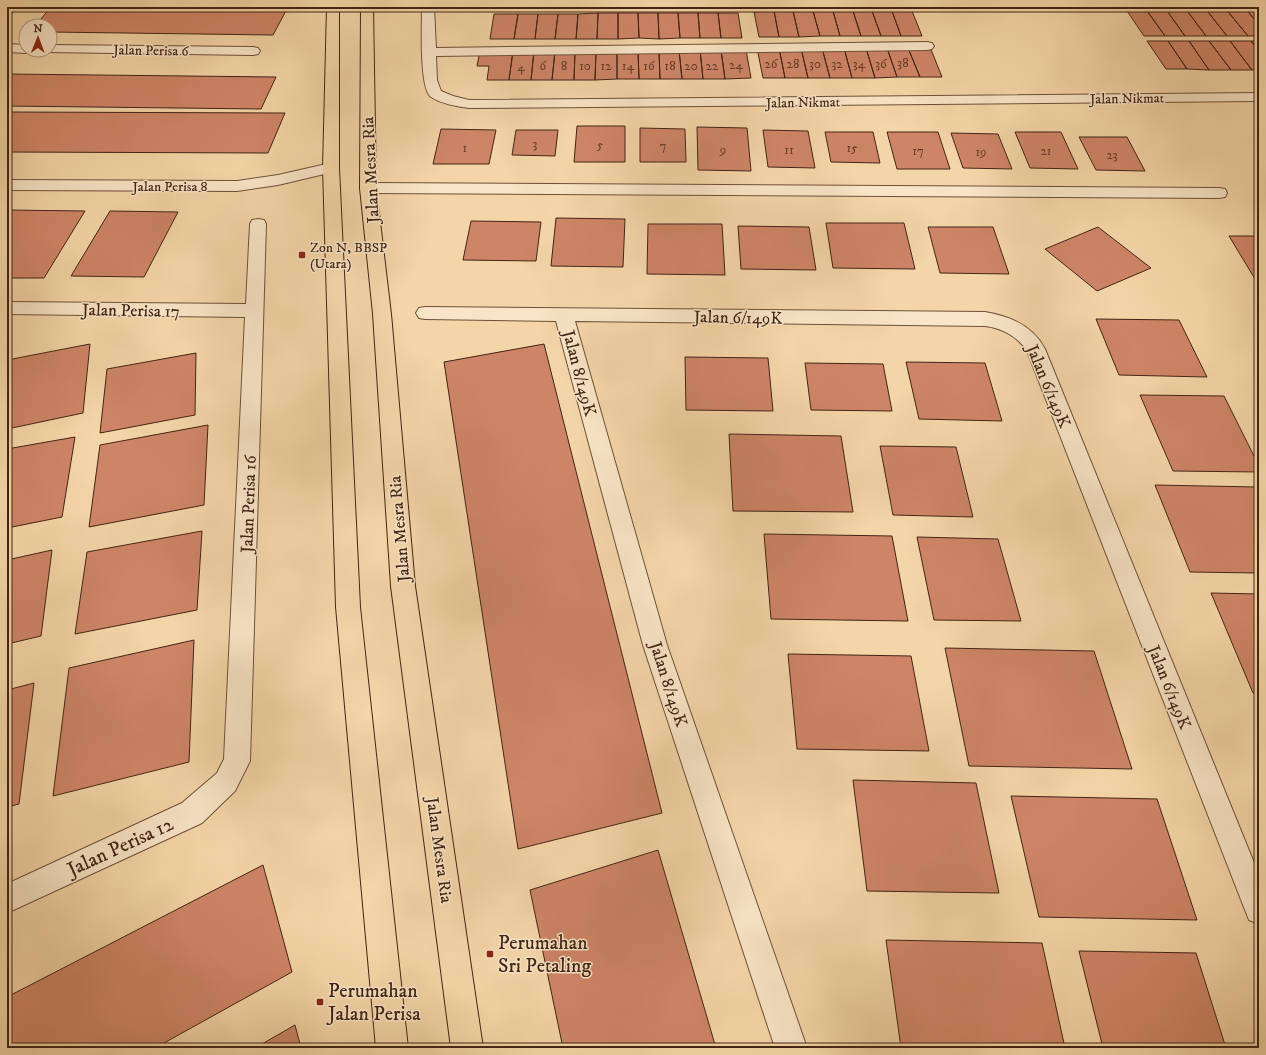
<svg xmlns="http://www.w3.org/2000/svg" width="1266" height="1055" viewBox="0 0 1266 1055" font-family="'IM FELL DW Pica',serif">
	<rect width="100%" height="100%" fill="#f4d5a7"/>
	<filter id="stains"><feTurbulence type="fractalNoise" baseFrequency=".005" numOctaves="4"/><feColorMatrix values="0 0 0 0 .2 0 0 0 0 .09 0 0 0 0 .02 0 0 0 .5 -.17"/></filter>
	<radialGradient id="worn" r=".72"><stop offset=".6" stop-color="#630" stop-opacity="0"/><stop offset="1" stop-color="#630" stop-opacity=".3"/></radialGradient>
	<path fill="#ce8567" stroke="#422416" d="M51,7H288L273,35L50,32V26H35Z
		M1125,8H1145L1165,36H1144Z
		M1145,8H1165L1185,36H1165Z
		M1165,8H1185L1206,36H1185Z
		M1185,8H1205L1227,36H1206Z
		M1205,8H1225L1248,36H1227Z
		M1225,8H1245L1259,25V36H1248Z
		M1245,8H1259V25Z
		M774,11H793L799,37H779Z
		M774,11L779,37H759L754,12Z
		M793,11H813L820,36L799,37Z
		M813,11H833L840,36H820Z
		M833,11H853L861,36H840Z
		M853,11H872L881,36H861Z
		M872,11H892L901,36H881Z
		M892,11H912L922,36H901Z
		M598,13H618V39H597Z
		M598,13L597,39H576L578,14Z
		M618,13H638L639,38L618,39Z
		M638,13H658L659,39L639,38Z
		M658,13H678L680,38L659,39Z
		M678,13H698L700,38H680Z
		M698,13H718L721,38H700Z
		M718,13H738L742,38H721Z
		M494,14H518L514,39H490Z
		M518,14H538L535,39H514Z
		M538,14H558L555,39H535Z
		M558,14H578L576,39H555Z
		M1147,41H1168L1187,69H1166Z
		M1168,41H1189L1209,70L1187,69Z
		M1189,41H1209L1231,70H1209Z
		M1209,41H1230L1252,70H1231Z
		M1230,41H1251L1259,51V70H1252Z
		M1251,41H1259V51Z
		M930,47L942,77H920L908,48Z
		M757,48H779L785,78H763Z
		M779,48H801L808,78H785Z
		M801,48H822L830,78H808Z
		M822,48H844L852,78H830Z
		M844,48H866L875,78H852Z
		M866,48H887L897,77L875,78Z
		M887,48H908L920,77H897Z
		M679,50H700L703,79H682Z
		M679,50L682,79H660L659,51Z
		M700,50H721L725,79H703Z
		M721,50H746L751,78L725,79Z
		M480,51H513L509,80H487L489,66H477Z
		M513,51H534L531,80H509Z
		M534,51H555L552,80H531Z
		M555,51H575L574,80H552Z
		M575,51H596L595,80H574Z
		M596,51H617V79L595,80Z
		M617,51H638L639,79H617Z
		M638,51H659L660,79H639Z
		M7,74L276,77L261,109L7,106Z
		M7,112L285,113L268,153L7,152Z
		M577,126H625V162H574Z
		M697,127L747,128L751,171L698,170Z
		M640,128L685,129L686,162H640Z
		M441,129L496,130L489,164H433Z
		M516,130H558L555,156L512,155Z
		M763,130L808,131L815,168L768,167Z
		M825,132H873L880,163L831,162Z
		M887,132H938L950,169H897Z
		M1015,132H1061L1078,169L1030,168Z
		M951,133L998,134L1012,169L963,168Z
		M1079,137H1127L1145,171L1096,170Z
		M7,210L85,211L44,278H7Z
		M110,211L178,212L144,277L71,276Z
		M556,218L625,219L623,267L551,266Z
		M471,221L541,222L536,261L463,260Z
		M826,223H904L915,269L833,268Z
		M648,224H722L725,275L647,274Z
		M738,226L809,227L816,270L741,269Z
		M928,227H993L1009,274L940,273Z
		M1098,227L1151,268L1097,291L1045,249Z
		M1229,236H1259V284H1258Z
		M1096,319L1179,320L1207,377L1119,375Z
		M90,344L83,413L7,429V360Z
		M544,344L662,813L518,849L444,362Z
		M196,353L195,415L100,433L107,369Z
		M685,357L768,358L773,411L686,410Z
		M906,362L985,363L1002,421L919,419Z
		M805,363L883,364L892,411L811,410Z
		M1140,395L1224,396L1259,466V472L1173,471Z
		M208,425L204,505L89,527L100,445Z
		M729,434L841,436L853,512L733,511Z
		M75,437L62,517L7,528V449Z
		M880,446L956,447L973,517L893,515Z
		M1155,485L1257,487L1259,490V573L1190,572Z
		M202,531L197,610L75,634L87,552Z
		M764,534L892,536L908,621L771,619Z
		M917,537L998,539L1021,621L934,620Z
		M52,550L41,636L7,644V560Z
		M1211,593L1259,594V693H1253Z
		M194,640L189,762L53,796L69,668Z
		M945,648L1094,651L1132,769L969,766Z
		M788,654L911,656L929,751L797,749Z
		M34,683L19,804L7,807V690Z
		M853,780L976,783L999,893L867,891Z
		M1011,796L1157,799L1197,920L1039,917Z
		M658,850L716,1048H563L530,890Z
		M263,865L292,972L155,1048H7V997Z
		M886,940L1042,943L1065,1048H901Z
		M1079,951L1196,953L1226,1048H1103Z
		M295,1025L301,1048H255Z"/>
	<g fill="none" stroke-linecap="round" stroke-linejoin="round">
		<g stroke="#6e503a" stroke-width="2">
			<path id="minor" d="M7,7H15L12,13L7,14Z
				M422,7H434L436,48L927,42L932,43L934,46L932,49L927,50L436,56L437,80L441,91L453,96L469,100L1259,93V101L469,108C456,106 442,104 431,97C419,88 422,24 422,7Z
				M7,44L26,45V50H32L26,53L7,52Z
				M50,45L253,47L258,48L260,51L258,54L253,55L45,52L44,50H50Z
				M331,163L337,165L339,168L337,171L278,185L237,191L7,190V180L237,181L278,175Z
				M368,183L1219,188L1225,189L1227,193L1225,197L1219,198L368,193L362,192L360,188L362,184Z
				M258,219L264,220L266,224L250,761L235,791L202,823L7,913V884L182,803L217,773L224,759L245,317L7,314V302L246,304L250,224L252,220Z
				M425,307L985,312C1010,316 1033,326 1045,349L1259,875V924L1249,920L1245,910L1027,351C1018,337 1002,328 985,326L575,321L667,645L807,1048H775L643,645L556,321L425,319L419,318L416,313L419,308Z"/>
		</g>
		<g stroke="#422416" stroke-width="2">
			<path id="major" d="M327,7H339V168L360,607L408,1048H376L336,607L323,168Z
				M361,7H373L376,188L391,314L415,586L483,1048H451L391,586L373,314L360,188Z"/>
		</g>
		<use href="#minor" fill="#f8e4c6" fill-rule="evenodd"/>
		<use href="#major" fill="#f4d5a7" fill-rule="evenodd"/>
	</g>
	<g fill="#8f2418" stroke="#f8e4c6" stroke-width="1.5">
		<rect x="298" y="251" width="8" height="8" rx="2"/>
		<rect x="486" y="950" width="8" height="8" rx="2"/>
		<rect x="316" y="998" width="8" height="8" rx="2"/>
	</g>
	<g text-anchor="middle" stroke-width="3" stroke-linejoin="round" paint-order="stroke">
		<g font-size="13" fill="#653c2a">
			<text x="903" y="67">38</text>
			<text x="771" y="68">26</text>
			<text x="793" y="68">28</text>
			<text x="815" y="68">30</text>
			<text x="837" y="68">32</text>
			<text x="859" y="68">34</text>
			<text x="881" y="68">36</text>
			<text x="736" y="69">24</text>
			<text x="543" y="70">6</text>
			<text x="564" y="70">8</text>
			<text x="585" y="70">10</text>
			<text x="606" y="70">12</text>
			<text x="628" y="70">14</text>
			<text x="649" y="70">16</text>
			<text x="670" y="70">18</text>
			<text x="691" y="70">20</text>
			<text x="712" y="70">22</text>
			<text x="521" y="71">4</text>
			<text x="535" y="148">3</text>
			<text x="600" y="149">5</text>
			<text x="663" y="150">7</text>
			<text x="465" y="152">1</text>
			<text x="852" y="152">15</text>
			<text x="723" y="154">9</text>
			<text x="789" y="154">11</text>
			<text x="918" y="155">17</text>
			<text x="1046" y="155">21</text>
			<text x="981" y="156">19</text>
			<text x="1112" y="159">23</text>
		</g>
		<g font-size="14" fill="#422416" stroke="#f8e4c6">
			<text transform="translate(151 50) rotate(1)" y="5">Jalan Perisa 6</text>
			<text transform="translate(1127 98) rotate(-1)" y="5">Jalan Nikmat</text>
			<text transform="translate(803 102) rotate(-1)" y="5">Jalan Nikmat</text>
			<text x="170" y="191">Jalan Perisa 8</text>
		</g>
		<g font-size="14" fill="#422416" stroke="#f8e4c6" text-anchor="start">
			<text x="310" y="252">Zon N, BBSP<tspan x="310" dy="16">(Utara)</tspan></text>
		</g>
		<g font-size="17" fill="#422416" stroke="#f8e4c6">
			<text transform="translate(370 170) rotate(-93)" y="6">Jalan Mesra Ria</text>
			<text transform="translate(131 310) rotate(1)" y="6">Jalan Perisa 17</text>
			<text transform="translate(738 317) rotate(1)" y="6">Jalan 6/149K</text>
			<text transform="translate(580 373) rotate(75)" y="6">Jalan 8/149K</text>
			<text transform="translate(1049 386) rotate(67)" y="6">Jalan 6/149K</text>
			<text transform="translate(248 504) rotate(-88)" y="6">Jalan Perisa 16</text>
			<text transform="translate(399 529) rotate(-95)" y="6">Jalan Mesra Ria</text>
			<text transform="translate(669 684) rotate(72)" y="6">Jalan 8/149K</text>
			<text transform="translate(1170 687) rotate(68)" y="6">Jalan 6/149K</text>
			<text transform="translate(440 850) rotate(82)" y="6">Jalan Mesra Ria</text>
		</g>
		<g font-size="20" fill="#422416" stroke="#f8e4c6">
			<text transform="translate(120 846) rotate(-25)" y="7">Jalan Perisa 12</text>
		</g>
		<g font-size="20" fill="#422416" stroke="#f8e4c6" text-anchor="start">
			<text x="498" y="949">Perumahan<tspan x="498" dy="23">Sri Petaling</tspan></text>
			<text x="328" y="997">Perumahan<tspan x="328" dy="23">Jalan Perisa</tspan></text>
		</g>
	</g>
	<rect width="1266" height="1055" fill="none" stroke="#f4d5a7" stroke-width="24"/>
	<rect x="8" y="8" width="1250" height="1039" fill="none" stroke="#422416" stroke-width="2"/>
	<rect x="12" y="12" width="1242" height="1031" fill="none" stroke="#422416"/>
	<g transform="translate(38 38) rotate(1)"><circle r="19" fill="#f8e4c6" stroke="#af9780"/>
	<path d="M0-3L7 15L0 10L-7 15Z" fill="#8f2418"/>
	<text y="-6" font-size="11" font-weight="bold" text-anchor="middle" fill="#422416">N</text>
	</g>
	<rect width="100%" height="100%" filter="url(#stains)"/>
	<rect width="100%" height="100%" fill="url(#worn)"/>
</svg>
